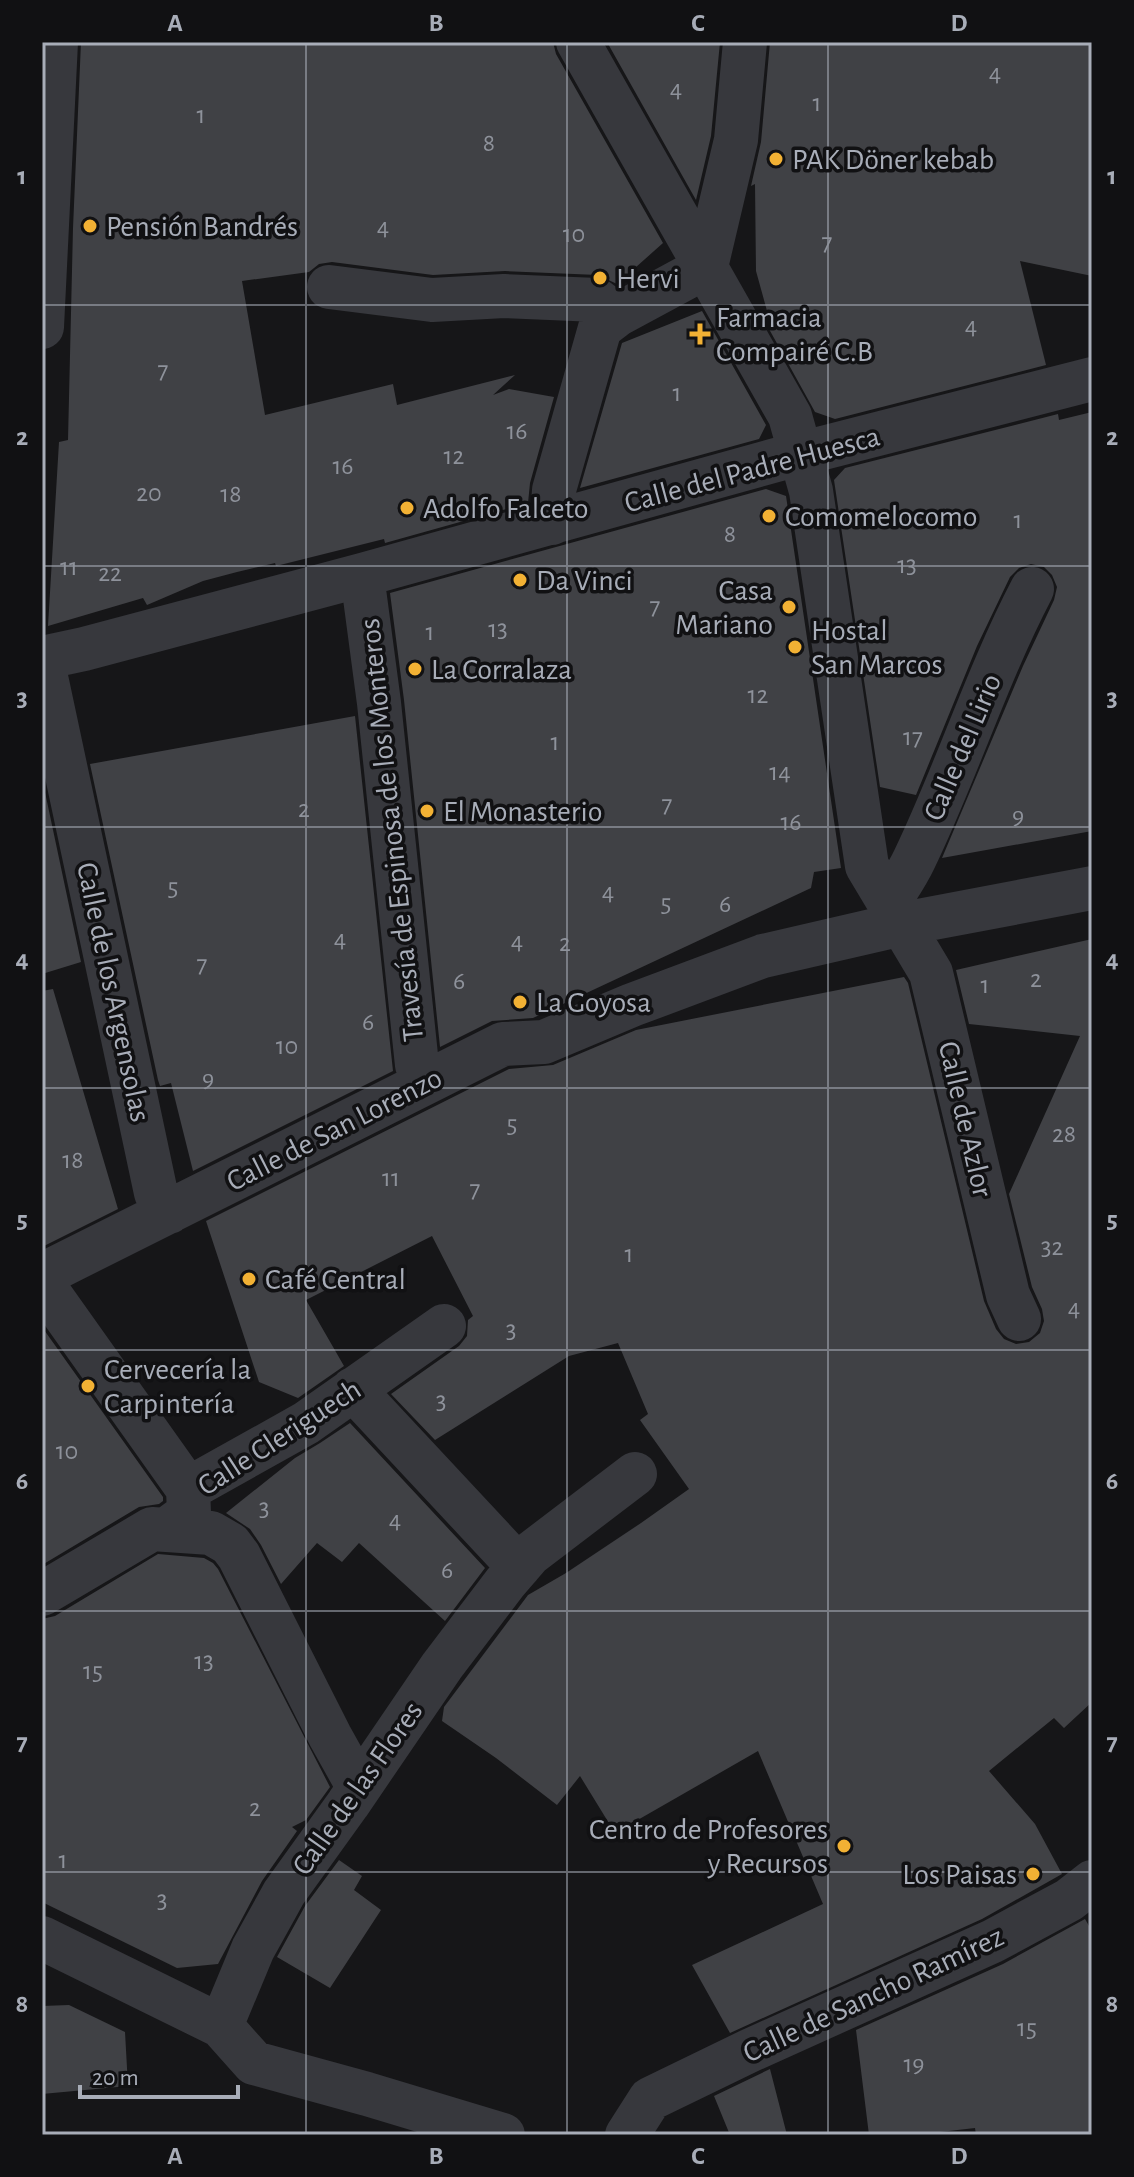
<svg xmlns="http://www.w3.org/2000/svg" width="1134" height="2177" viewBox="0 0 1134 2177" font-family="'Alegreya Sans',sans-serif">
	<rect width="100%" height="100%" fill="#161618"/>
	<path fill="#404145" d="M81,42H553L556,54L663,243L617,284L598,275L505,271L433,275L332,262L319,264L309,272L242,281L265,415L393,384L397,405L515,375L493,395L509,389L554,397L530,483L528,503L385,543L384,539L276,566L275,563L237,572L203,581L147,605L143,598L48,626L59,442L68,440L73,228Z
		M607,42H720L711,136L696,200Z
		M770,42H1092V276L1020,261L1046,365L835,419L815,412L769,329H772L756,271L755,184L751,186L761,142Z
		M702,311L766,425L759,439L580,488L622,343Z
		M1092,412V831L942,858L1023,666L1054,600L1057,587L1052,575L1044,567L1031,564L1019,568L1010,577L977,646L916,795L880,787L834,480L845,468L1058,414L1059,420Z
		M766,489L786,496L841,868L814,872L811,888L533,1018L492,1021L440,1047L404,700L390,593Z
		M355,716L393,1071L193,1171L171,1083L160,1086L158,1080L90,764Z
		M42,778L81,962L42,974Z
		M1092,939V1702L1064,1728L1054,1718L989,1771L1035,1824L1062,1874L982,1919L730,2033L692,1965L823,1904L758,1751L615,1833L580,1776L557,1805L496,1758L442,1721L444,1707L528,1595L566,1573L641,1523L689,1489L640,1420L648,1414L618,1343L569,1356L435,1440L391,1394L459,1346L467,1336L468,1320L473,1316L432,1236L306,1300L344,1366L298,1398L259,1382L206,1221L509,1069L553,1065L636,1030L904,977L908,983L984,1301L996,1329L1004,1339L1016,1344L1029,1342L1040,1333L1044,1321L1042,1309L1032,1287L1009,1194L1080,1036L969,1024L956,970Z
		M53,989L118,1209L42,1247V991Z
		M42,1327L163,1497V1501L159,1504L139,1507L42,1565Z
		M350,1423L485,1568L445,1621L359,1543L342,1562L317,1543L281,1584L261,1545L250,1529L226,1513L295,1458L320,1443Z
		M158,1554L204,1558L213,1563L218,1569L330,1787L306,1820L292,1827L297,1831L262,1881L218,1964L177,1968L42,1902V1619L55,1616Z
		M339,1860L362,1876L354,1890L381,1910L330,1988L277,1957L305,1906Z
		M1085,1919L1092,1931V2135H976L975,2128L914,2135H869L856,2030L1003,1964Z
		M69,2005L125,2032L128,2086L42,2094V2006Z
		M770,2069L787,2135H730L714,2096Z"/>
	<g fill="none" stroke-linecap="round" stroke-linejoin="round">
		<path stroke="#37383d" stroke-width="44" d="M578,42L790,416L811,491L867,866L931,973L1008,1295L1019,1319
			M706,267L736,140L745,42
			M329,287L432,300L504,296L597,300L617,315
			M42,327L56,42
			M552,523L554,490L600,328L617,315L706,267
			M362,575L379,703L417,1065L425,1083
			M42,658L84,649L362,575L776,460L1092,379
			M42,658L156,1193L169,1212
			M889,902C897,889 907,875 914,860C957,771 986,677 1032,589
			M42,1275L503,1044L544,1042L632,1005L763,956L902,924L1092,888
			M42,1279L51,1296L188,1489
			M353,1389L519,1567
			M166,1530L189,1513L188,1489L306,1423L444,1326
			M42,1594L152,1529L211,1533L230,1544L239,1556L330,1736L359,1788
			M42,1938L221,2026L254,2063L367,2094L503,2135
			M221,2026L253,1949L284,1893L348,1804L442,1666L505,1583L530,1554L635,1474
			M627,2135L650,2099L751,2050L993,1941L1069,1900L1092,1882"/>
	</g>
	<path fill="none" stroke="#a8adb8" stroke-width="2" stroke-opacity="0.55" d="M306,42V2135M567,42V2135M828,42V2135M42,305H1092M42,566H1092M42,827H1092M42,1088H1092M42,1350H1092M42,1611H1092M42,1872H1092"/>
	<g fill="#f2b134" stroke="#111113" stroke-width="3">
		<circle cx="776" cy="159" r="8"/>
		<circle cx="90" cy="226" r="8"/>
		<circle cx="600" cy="278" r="8"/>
		<path d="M696 322h8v8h8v8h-8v8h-8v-8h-8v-8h8z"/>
		<circle cx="407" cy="508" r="8"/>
		<circle cx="769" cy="516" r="8"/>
		<circle cx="520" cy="580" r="8"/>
		<circle cx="789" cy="607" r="8"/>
		<circle cx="795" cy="647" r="8"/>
		<circle cx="415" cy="669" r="8"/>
		<circle cx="427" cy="811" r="8"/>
		<circle cx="520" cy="1002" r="8"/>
		<circle cx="249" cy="1279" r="8"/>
		<circle cx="88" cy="1386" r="8"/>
		<circle cx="844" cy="1846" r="8"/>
		<circle cx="1033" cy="1874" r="8"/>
	</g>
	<g text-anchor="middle" stroke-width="7" stroke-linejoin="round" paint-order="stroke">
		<g font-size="26" fill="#8e929b">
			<text x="995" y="81">4</text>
			<text x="676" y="97">4</text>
			<text x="817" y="111">1</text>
			<text x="201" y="123">1</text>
			<text x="489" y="151">8</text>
			<text x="383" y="235">4</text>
			<text x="574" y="242">10</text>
			<text x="827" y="250">7</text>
			<text x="971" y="334">4</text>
			<text x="163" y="378">7</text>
			<text x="677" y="401">1</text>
			<text x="517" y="439">16</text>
			<text x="454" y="464">12</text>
			<text x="343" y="474">16</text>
			<text x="149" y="501">20</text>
			<text x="231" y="502">18</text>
			<text x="1018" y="528">1</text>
			<text x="730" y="542">8</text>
			<text x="907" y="573">13</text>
			<text x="69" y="575">11</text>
			<text x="110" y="581">22</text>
			<text x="655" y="614">7</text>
			<text x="498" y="637">13</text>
			<text x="430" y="640">1</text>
			<text x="758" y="703">12</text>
			<text x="913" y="745">17</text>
			<text x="555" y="750">1</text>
			<text x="780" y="780">14</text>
			<text x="667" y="812">7</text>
			<text x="304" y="817">2</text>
			<text x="1018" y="824">9</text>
			<text x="791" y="830">16</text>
			<text x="173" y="895">5</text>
			<text x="608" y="900">4</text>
			<text x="666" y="911">5</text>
			<text x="725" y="912">6</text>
			<text x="340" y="947">4</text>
			<text x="517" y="949">4</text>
			<text x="565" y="951">2</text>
			<text x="202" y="972">7</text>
			<text x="1036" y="987">2</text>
			<text x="459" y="989">6</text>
			<text x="985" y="993">1</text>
			<text x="368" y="1030">6</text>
			<text x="287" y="1054">10</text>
			<text x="208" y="1087">9</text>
			<text x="512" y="1132">5</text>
			<text x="1064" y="1142">28</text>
			<text x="73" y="1168">18</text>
			<text x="391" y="1186">11</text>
			<text x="475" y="1197">7</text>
			<text x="1052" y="1255">32</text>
			<text x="629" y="1262">1</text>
			<text x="1074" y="1316">4</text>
			<text x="511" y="1338">3</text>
			<text x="441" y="1409">3</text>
			<text x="67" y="1459">10</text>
			<text x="264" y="1516">3</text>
			<text x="395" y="1528">4</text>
			<text x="447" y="1578">6</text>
			<text x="204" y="1669">13</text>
			<text x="93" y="1679">15</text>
			<text x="255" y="1816">2</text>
			<text x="63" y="1868">1</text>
			<text x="162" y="1908">3</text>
			<text x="1027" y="2036">15</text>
			<text x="914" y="2072">19</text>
		</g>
		<g font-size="30" fill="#a8adb8" stroke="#111113" text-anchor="start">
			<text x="792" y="169">PAK Döner kebab</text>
			<text x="106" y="236">Pensión Bandrés</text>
			<text x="616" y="288">Hervi</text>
			<text x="716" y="327">Farmacia<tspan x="716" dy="34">Compairé C.B</tspan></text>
			<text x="423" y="518">Adolfo Falceto</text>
			<text x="785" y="526">Comomelocomo</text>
			<text x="536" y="590">Da Vinci</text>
			<text x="773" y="600" text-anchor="end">Casa<tspan x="773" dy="34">Mariano</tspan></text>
			<text x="811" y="640">Hostal<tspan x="811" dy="34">San Marcos</tspan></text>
			<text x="431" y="679">La Corralaza</text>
			<text x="443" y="821">El Monasterio</text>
			<text x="536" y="1012">La Goyosa</text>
			<text x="265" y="1289">Café Central</text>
			<text x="104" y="1379">Cervecería la<tspan x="104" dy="34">Carpintería</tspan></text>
			<text x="828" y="1839" text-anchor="end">Centro de Profesores<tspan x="828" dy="34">y Recursos</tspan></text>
			<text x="1017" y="1884" text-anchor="end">Los Paisas</text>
		</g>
		<g font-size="30" fill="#a8adb8" stroke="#111113">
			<text transform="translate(752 469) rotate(-15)" y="10">Calle del Padre Huesca</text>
			<text transform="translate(962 747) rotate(-67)" y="10">Calle del Lirio</text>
			<text transform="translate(391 830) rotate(-96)" y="10">Travesía de Espinosa de los Monteros</text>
			<text transform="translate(114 992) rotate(78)" y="10">Calle de los Argensolas</text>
			<text transform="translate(966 1119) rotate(77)" y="10">Calle de Azlor</text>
			<text transform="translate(334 1129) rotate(-27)" y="10">Calle de San Lorenzo</text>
			<text transform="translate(279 1437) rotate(-33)" y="10">Calle Cleriguech</text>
			<text transform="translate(357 1788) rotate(-55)" y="10">Calle de las Flores</text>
			<text transform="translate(873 1994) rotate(-25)" y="10">Calle de Sancho Ramírez</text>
		</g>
	</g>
	<rect width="1134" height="2177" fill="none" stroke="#111113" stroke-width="88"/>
	<path d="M80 2085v12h158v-12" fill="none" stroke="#a8adb8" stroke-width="4"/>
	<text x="92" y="2085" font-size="24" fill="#a8adb8" stroke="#111113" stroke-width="6" paint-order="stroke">20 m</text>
	<rect x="44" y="44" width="1046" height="2089" fill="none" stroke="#a8adb8" stroke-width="3"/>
	<g font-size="26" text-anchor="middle" font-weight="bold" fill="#a8adb8">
		<text x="175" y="31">A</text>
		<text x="436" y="31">B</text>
		<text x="698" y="31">C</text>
		<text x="959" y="31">D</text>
		<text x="22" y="184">1</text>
		<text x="1112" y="184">1</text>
		<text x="22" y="445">2</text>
		<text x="1112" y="445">2</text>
		<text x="22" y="706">3</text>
		<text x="1112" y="706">3</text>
		<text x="22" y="967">4</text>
		<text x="1112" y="967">4</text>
		<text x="22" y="1228">5</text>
		<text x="1112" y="1228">5</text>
		<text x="22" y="1489">6</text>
		<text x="1112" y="1489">6</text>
		<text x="22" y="1750">7</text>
		<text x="1112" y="1750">7</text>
		<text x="22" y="2012">8</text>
		<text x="1112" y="2012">8</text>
		<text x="175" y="2164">A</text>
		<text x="436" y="2164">B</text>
		<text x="698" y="2164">C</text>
		<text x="959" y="2164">D</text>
	</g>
</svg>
